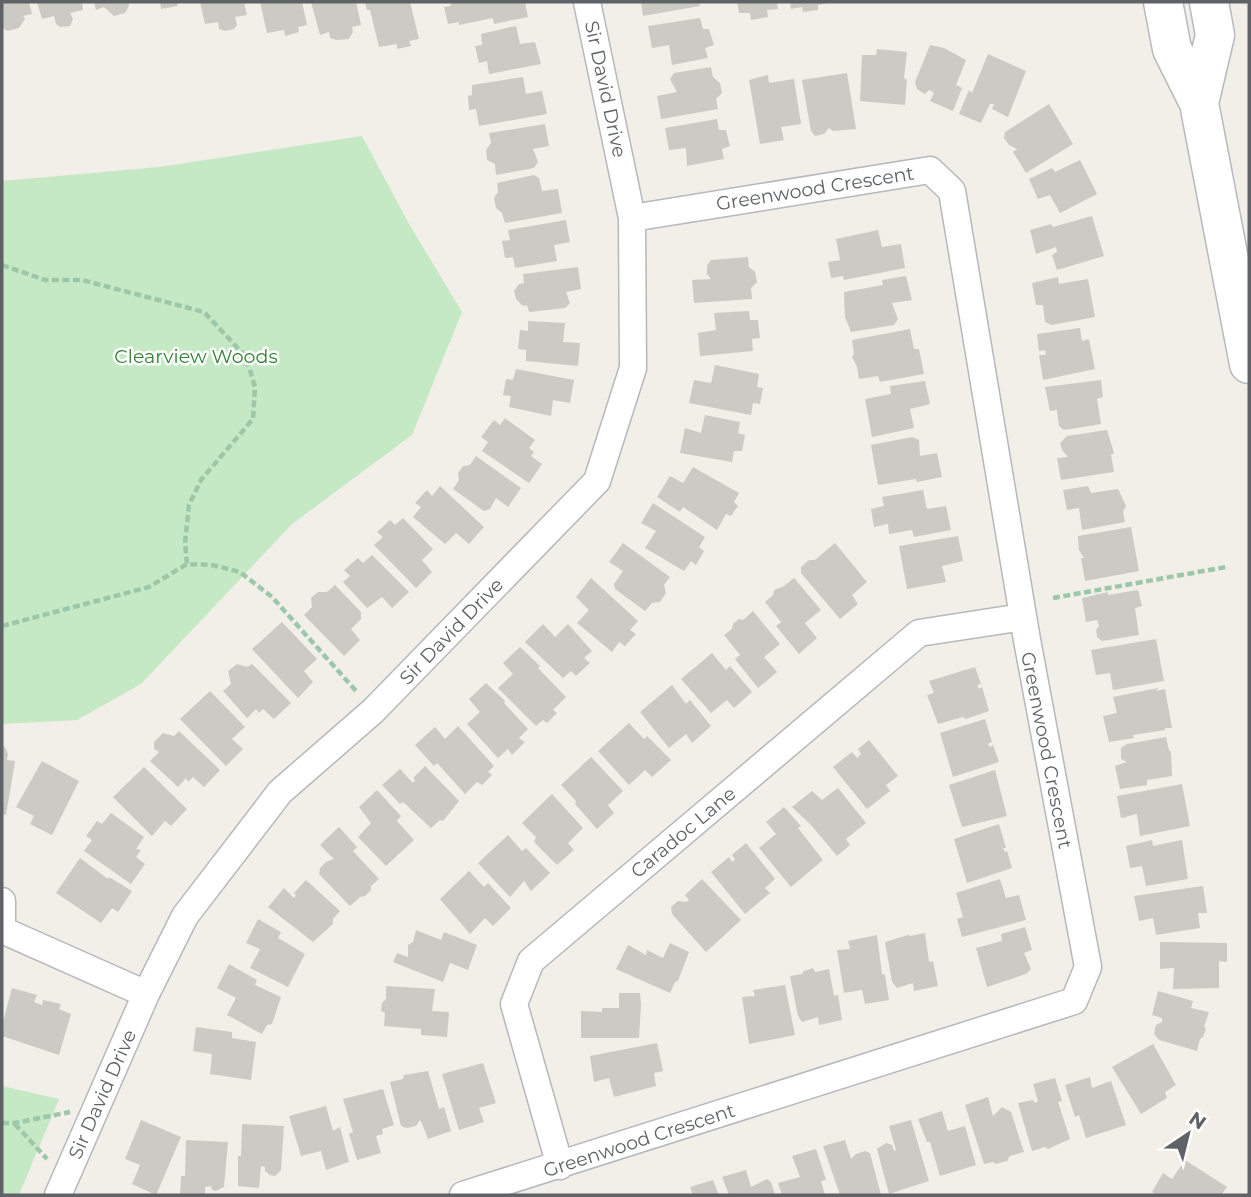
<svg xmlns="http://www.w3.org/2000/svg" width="1251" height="1197" viewBox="0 0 1251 1197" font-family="Montserrat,sans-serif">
	<rect width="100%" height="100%" fill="#f1efe8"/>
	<path fill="#c5e8c5" d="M362,136L409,224L462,312L412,435L292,524L141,684L77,720L2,724V181L159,167Z
		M2,1086L59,1099L19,1195H2Z"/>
	<path fill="#cccac5" d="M2,2H29L32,14L23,16L25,19L19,28L7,31L2,27Z
		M37,2H82L83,10L70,13L73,19L70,26L60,27L56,24L54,16L42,19Z
		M94,2H129V6L125,13L114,16L104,7L96,10Z
		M160,2H177L178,6L161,9Z
		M200,2H244L247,15L235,17L237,25L234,29L225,31L219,29L218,22L205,24Z
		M260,2H302L307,25L298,27L299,32L285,36L284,30L267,33Z
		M311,2H356L361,25L352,27L353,32L349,39L337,40L330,38L329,32L320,35Z
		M365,2H410L419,39L409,41L411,46L397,49V44L379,47L370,10H367Z
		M450,2H525L528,17L494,24L493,18L459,25V22L448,24L444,7L451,6Z
		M641,2H699L700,6L643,16Z
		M737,2H777L778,9L767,10L768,17L751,20L750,13H739Z
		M790,2H828V3L818,5V10L803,12L802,7L791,9Z
		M700,18L703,29H709L714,45L705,48L708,58L672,65L669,45L652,48L648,26Z
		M516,26L520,44L535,42L541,64L489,74L487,61L479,63L475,46L482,45L481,34Z
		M930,45L944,48L966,60L956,85L962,88L953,111L930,101L934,93L929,90L925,94L917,89L915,82Z
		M877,49L907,52L904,78L907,80L905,105L860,101L862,55H876Z
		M988,54L1026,71L1008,117L992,109L994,104H990L981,123L959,114L969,90L972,93Z
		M711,67L713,77L720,83L722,93L716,99L718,109L661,119L657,96L677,92L670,79L674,73Z
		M847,73L856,129L833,131L829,128L824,134L815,136L811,131L802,80Z
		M768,75L769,83L794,79L801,124L781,127L784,140L760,144L749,80Z
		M523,77L526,94L542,91L547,114L479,126L476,109L469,110L468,96L472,95V85Z
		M1049,104L1073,144L1026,173L1013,152L1017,149L1009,145L1004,138L1005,132Z
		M717,119L719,130H726L730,146L722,149L724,159L687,166L686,148L669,150L665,128Z
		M545,124L549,146L533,149L538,162L534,168L496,175L495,164L487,160L486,150L491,143L489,133Z
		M1080,160L1097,194L1060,213L1050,195L1038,199L1029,179L1052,168L1055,172Z
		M534,175L539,178L542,191L558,189L562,213L505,223L502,213L496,208L494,198L498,192L497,183Z
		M1092,216L1104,256L1057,270L1052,255L1057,252L1056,247L1036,254L1030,230L1051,224L1053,227Z
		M566,220L570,242L554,245L557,261L515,268L513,257L505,258L502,241L510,240L508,230Z
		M878,230L882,247L901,244L905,268L844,280L843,276L831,278L828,262L840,260L836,239Z
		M748,257L749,267L755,272L757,282L751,288L752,299L694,303L692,280L711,279L707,274V265L711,260Z
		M578,267L581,289L566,292L570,303L565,308L529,312L527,305L523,306L516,299L514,291L519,284L524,283L523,274Z
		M906,276L912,300L892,303L898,319L894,325L851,332L845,317L844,292L883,285L882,280Z
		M1058,277L1059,284L1088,279L1095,317L1052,325L1045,322L1043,305H1036L1032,283Z
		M749,311L750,320H758L760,338L752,339L753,351L700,356L698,333L716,330L714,313Z
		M528,321L565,323L563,342L580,343L578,366L526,361V350L518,349L520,330L528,331Z
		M1080,328L1082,341L1089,339L1095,369L1043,380L1039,355H1046L1045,350L1039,351L1037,334Z
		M910,329L914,349H919L924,374L880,382L878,376L859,379L857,367L852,357L854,354L852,340Z
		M715,365L759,374L757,387L763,388L760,404L753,403L751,415L689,403L694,380L711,383Z
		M516,369L574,380L570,403L553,400L551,416L509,407L511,396L503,395L506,379L513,380Z
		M1101,380L1103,397L1097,399L1101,424L1064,430L1059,426L1057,410L1050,411L1045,387Z
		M925,381L930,404L910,409L914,428L872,437L865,399L891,394L890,386Z
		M705,415L740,422L738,433L745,435L742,451H734L732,462L680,453L685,428L701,433Z
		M505,418L535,440L529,448L534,452L531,456L542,464L529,483L482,451L488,442L481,437L494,420L500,425Z
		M1107,430L1114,453L1111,455L1114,472L1061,480L1057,458L1068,457L1062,450L1060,443L1067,436Z
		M912,437L919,440L920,456L937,453L942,477L917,482L916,479L878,485L871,445Z
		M476,456L521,488L508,507L496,498L490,509L484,511L453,489L459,480L458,473L463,466L470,465Z
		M693,467L739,493L734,502L738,506L731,516L726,514L717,530L683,507L680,512L657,497L670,476L683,483Z
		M440,486L484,527L469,544L456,533L445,544L413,517L421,507L415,503L427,490L432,496Z
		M1088,486L1091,493L1118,489L1126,506L1123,512L1125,522L1082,530L1079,508L1067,510L1063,490Z
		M923,490L927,509L946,506L951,530L914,537L912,530L889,534L888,524L874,527L871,509L884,506L882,497Z
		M653,503L705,537L699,547L704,551L696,565L691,561L684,571L645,548L656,531L641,523Z
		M403,518L433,549L422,560L432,572L416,588L374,545L383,537L377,532L390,520L395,525Z
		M1131,527L1139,571L1085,581L1081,558H1084L1079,550L1078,536Z
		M958,536L963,561L942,566L946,582L907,589L899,546Z
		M623,543L670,577L664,585L666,593L660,602L652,603L645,611L615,589L614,584L623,571L609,562Z
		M835,543L867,582L852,595L858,604L840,619L801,573V567L809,560H815Z
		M372,555L409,592L392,608L382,597L367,608L343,582L350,576L344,570L358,558L363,563Z
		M591,578L638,621L630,630L636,634L625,646L619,642L612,652L577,623L589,610L576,597Z
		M794,578L821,610L805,623L817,638L799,654L776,626L781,622L765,602L773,595L774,590L784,586Z
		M335,585L361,612V619L351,629L360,640L344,656L304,615L312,607L311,598L318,592H327Z
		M1138,590L1142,606L1135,608L1139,635L1102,641L1097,637L1096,630L1099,626L1097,620L1086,622L1082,598L1108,592V595Z
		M753,611L780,644L764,657L777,672L758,688L735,659L740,655L724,635L732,629L733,624L739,619L743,620Z
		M282,622L317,659L304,671L313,682L298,698L252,649Z
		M543,624L555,637L568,624L592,651L584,658L590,663L576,676L571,671L563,678L525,642Z
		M1156,639L1164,681L1113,690L1110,673L1096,675L1091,650Z
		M520,647L540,666L538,668L566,697L553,710L557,713L547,723L543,720L536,726L498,688L513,674L503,663Z
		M712,653L726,670L730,666L752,692L734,708L727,700L711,713L681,679Z
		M237,664L247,667L252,664L291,703L274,719L263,709L259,713L256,709L247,718L223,691L231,684L228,671Z
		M975,667L981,684L977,685L979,689L982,687L989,711L966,719L963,717L938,724L927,695L934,693L929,681Z
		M486,683L505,701L504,703L528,729L519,738L525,742L512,755L508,749L498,758L467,724L480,712L469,699Z
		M672,685L686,704L690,700L711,726L692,743L686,734L669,748L640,712Z
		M1158,688L1156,691L1165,689L1172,728H1165V730L1133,735L1134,738L1109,742L1103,716L1117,713L1113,697Z
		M210,691L245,727L232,739L243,749L226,766L180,719Z
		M985,719L992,742L988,744L990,747L993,745L999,762L953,777L940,733Z
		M629,723L644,739L647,736L671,760L652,777L645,770L629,785L598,751Z
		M458,726L494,766L488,772L492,775L482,785L477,782L465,794L437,763L434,766L415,745L435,727L445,739Z
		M179,731L220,770L204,787L193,777L188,782L186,778L178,787L150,761L159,752L154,749V742L163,733L174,736Z
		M1166,737L1169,750L1171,752L1172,776L1147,780V785L1120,789L1115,766L1127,762L1121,759V748L1127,744Z
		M869,740L898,776L886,785L890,791L867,809L833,767L852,752L857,758L861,754L858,749Z
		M2,746L5,747L8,754L7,760L15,761L6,815L2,814Z
		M591,757L623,791L608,805L614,813L597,829L575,804L576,801L561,785Z
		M42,761L79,781L52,835L30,824L34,816L16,807Z
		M425,766L459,801L443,821L440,820L431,828L403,802L400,804L382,785L400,769L413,783L415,780L413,778Z
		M144,767L187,809L171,826L165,821L152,836L113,797Z
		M995,770L1007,816L962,827L949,785Z
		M1182,784L1190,826L1140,836L1137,814L1121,818L1117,796Z
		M838,788L866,823L846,839L850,845L837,856L811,825L792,807L812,791L822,800Z
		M377,790L401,816L397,821L414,840L386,866L358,837L371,823L359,807Z
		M552,794L583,828L568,843L574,850L557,865L534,842L536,837L522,823Z
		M784,807L801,826L798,828L823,860L791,887L759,848L776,834L766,822Z
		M111,813L144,837L136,849L141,850L136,857L145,864L131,884L84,851L92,840L86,836L97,821L102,824Z
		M999,824L1006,848H1003L1005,852L1007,851L1012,868L967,883L954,839Z
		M339,827L357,847L353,851L379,879L371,886V890L365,896L360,897L350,906L319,874L320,868L326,862L334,859L320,845Z
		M508,835L522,851L526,848L550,873L531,891L524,881L510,897L478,863Z
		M1152,840L1153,846L1182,840L1188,879L1146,886L1142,866L1130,868L1126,846Z
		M746,843L775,879L765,888L770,893L745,914L711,872L729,857L732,862L735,859L732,855Z
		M80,858L108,879L109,877L132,891L118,912L112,908L101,923L56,893Z
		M469,871L484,887L488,883L511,908L493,926L485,918L470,934L440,899Z
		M702,879L741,920L706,952L672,914L671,907L678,901L686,902L689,900L685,895Z
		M1000,879L1006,898L1019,895L1026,920L962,937L957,919L963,917L956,893Z
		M306,880L340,911L333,919V924L313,942L268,907L284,888L294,898L296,895L294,893Z
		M1203,886L1207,913H1198L1200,928L1156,935L1153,918L1139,921L1134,896Z
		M258,919L281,932L278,938L305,954L288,987L250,968L260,949L246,943Z
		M1025,927L1032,950L1024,953L1031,969L1026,974L987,987L976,948L1002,941L1001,934Z
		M416,930L441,940L444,932L477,945L468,970L450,963L443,982L393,962L397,953L408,957V945L413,942Z
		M925,933L929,962L933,961L938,986L914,991L913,983L897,988L892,982L885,942L908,935L910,936Z
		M877,935L882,974L885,975L889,1000L865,1004L862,990L844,993L837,950L850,949L848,941Z
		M1160,942L1227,943V962L1219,961V988L1173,989L1174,968L1160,969Z
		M670,943L689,952L678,981L675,982L670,993L616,969L628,945L646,955L647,950L663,958Z
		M229,964L257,980L255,985L281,997L272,1024L267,1025L262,1034L227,1015L236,998L217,988Z
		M813,968L815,972L829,969L834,996L838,995L842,1020L819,1025L818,1017L802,1022L798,1016L790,976L802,974L804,971Z
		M785,985L795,1035L749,1044L742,997L755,996L753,990Z
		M386,986L435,989L432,1011L449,1012L447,1037L421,1035V1029L384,1026L385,1013L381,1011L382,1003L386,999Z
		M12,988L37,995L34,1002L42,1005L43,1000L61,1004L59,1009L71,1014L59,1055L2,1036V1026Z
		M1158,991L1193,1001L1191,1008L1209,1012L1204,1027L1206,1028L1203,1037L1200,1039L1197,1051L1159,1040L1154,1034L1156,1025L1162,1022V1018L1152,1015Z
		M619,993H640L641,1005L639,1038H581V1011L602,1012V1008H619Z
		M196,1027L232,1032V1038L256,1042L251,1080L210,1074L212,1054L193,1051Z
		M657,1043L663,1071L654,1073L656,1086L614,1097L609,1078L594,1082L590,1056Z
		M1153,1044L1176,1085L1165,1092L1167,1098L1141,1114L1112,1067Z
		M483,1063L496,1103L479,1108L484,1122L459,1130L442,1074Z
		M428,1071L439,1109L444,1107L451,1131L428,1139L421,1121H419L416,1126L407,1128L401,1126L390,1082L403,1079L404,1075Z
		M1090,1077L1092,1088L1111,1081L1126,1125L1086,1138L1079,1115L1075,1117L1065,1085Z
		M1055,1078L1062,1101L1058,1102L1070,1139L1048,1149L1045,1147L1032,1151L1018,1103L1033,1100L1035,1103L1038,1101L1033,1084Z
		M383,1089L394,1125L382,1129L383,1134L376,1136L381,1153L357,1160L349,1134L353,1132L343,1099Z
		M988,1097L993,1116L1002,1107L1011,1112L1024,1152L1010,1156L1007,1161L996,1164L993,1162L984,1164L965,1105Z
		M326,1106L333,1131L340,1127L349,1162L326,1170L321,1151L301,1156L289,1116Z
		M942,1111L948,1131L965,1126L976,1165L940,1176L930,1142H927L918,1119Z
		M141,1120L181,1137L156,1195L132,1184L140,1165L125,1159Z
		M911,1120L929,1181L889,1194L877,1149L886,1143L892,1145L894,1151L896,1150L889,1126Z
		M242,1124L284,1126L281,1170L275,1176L270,1175L265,1171V1167L261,1166L259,1188L238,1186V1156H241Z
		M186,1140L228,1142L224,1187L216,1191L212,1190L211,1186L205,1187V1195H180L181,1176H185Z
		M845,1140L851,1159L856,1154L865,1151L870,1153L881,1195H840L823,1146Z
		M816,1149L826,1180L821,1181L825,1195H782L778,1183L800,1177L792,1156Z
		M1185,1160L1227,1187L1221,1195H1158L1152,1192L1163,1173L1172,1179Z
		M746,1170L751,1187L767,1179L771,1182L775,1195H729L722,1177Z
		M713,1180L719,1195H693L690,1187Z"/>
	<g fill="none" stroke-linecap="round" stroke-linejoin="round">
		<g stroke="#b5b8bc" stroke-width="29">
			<path id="street" d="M2,901V920
				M2,930L146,994
				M560,1166L514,1004L531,961L919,633L1023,617
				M58,1195L146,994L185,916L280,792L373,711L597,481L633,368L632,218L587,2
				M463,1195L1074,1001L1088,967L1027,640L952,191L930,170L632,218"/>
		</g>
		<g stroke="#b6babf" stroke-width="41">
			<path id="secondary" d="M1163,2L1172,49L1199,103L1249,364
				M1199,103L1215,35L1209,2"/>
		</g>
		<path stroke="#9cc7a9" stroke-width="4.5" stroke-dasharray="7 3.5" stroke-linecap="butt" d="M2,265L45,280H82L204,312L246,357L255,387L253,419L201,480L189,505L185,543L187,564L212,565L240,572L272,597L357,692
			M1053,598L1226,567
			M2,626L149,587L187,564
			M2,1123H15L70,1112
			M15,1124L47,1159"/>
		<use href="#street" stroke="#fff" stroke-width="26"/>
		<use href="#secondary" stroke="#fff" stroke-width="38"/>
	</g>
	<g text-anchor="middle" stroke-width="5" stroke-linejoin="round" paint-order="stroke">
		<g font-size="19" fill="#5f6368" stroke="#fff">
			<text transform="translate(606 89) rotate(78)" y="7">Sir David Drive</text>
			<text transform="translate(815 188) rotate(-9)" y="7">Greenwood Crescent</text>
			<text transform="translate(451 631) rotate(-46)" y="7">Sir David Drive</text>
			<text transform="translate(1047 750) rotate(79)" y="7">Greenwood Crescent</text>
			<text transform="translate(683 832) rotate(-40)" y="7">Caradoc Lane</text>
			<text transform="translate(102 1094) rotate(-66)" y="7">Sir David Drive</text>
			<text transform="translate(639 1140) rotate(-18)" y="7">Greenwood Crescent</text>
		</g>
		<g font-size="19" fill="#348238" stroke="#fff">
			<text x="196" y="363">Clearview Woods</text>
		</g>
	</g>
	<rect width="1251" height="1197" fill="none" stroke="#5f6368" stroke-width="7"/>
	<g transform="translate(1188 1134) rotate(35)" stroke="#ffffff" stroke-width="5" paint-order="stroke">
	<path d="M0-5L12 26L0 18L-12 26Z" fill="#5f6368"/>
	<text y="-10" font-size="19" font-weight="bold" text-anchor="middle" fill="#5f6368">N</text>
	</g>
</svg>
